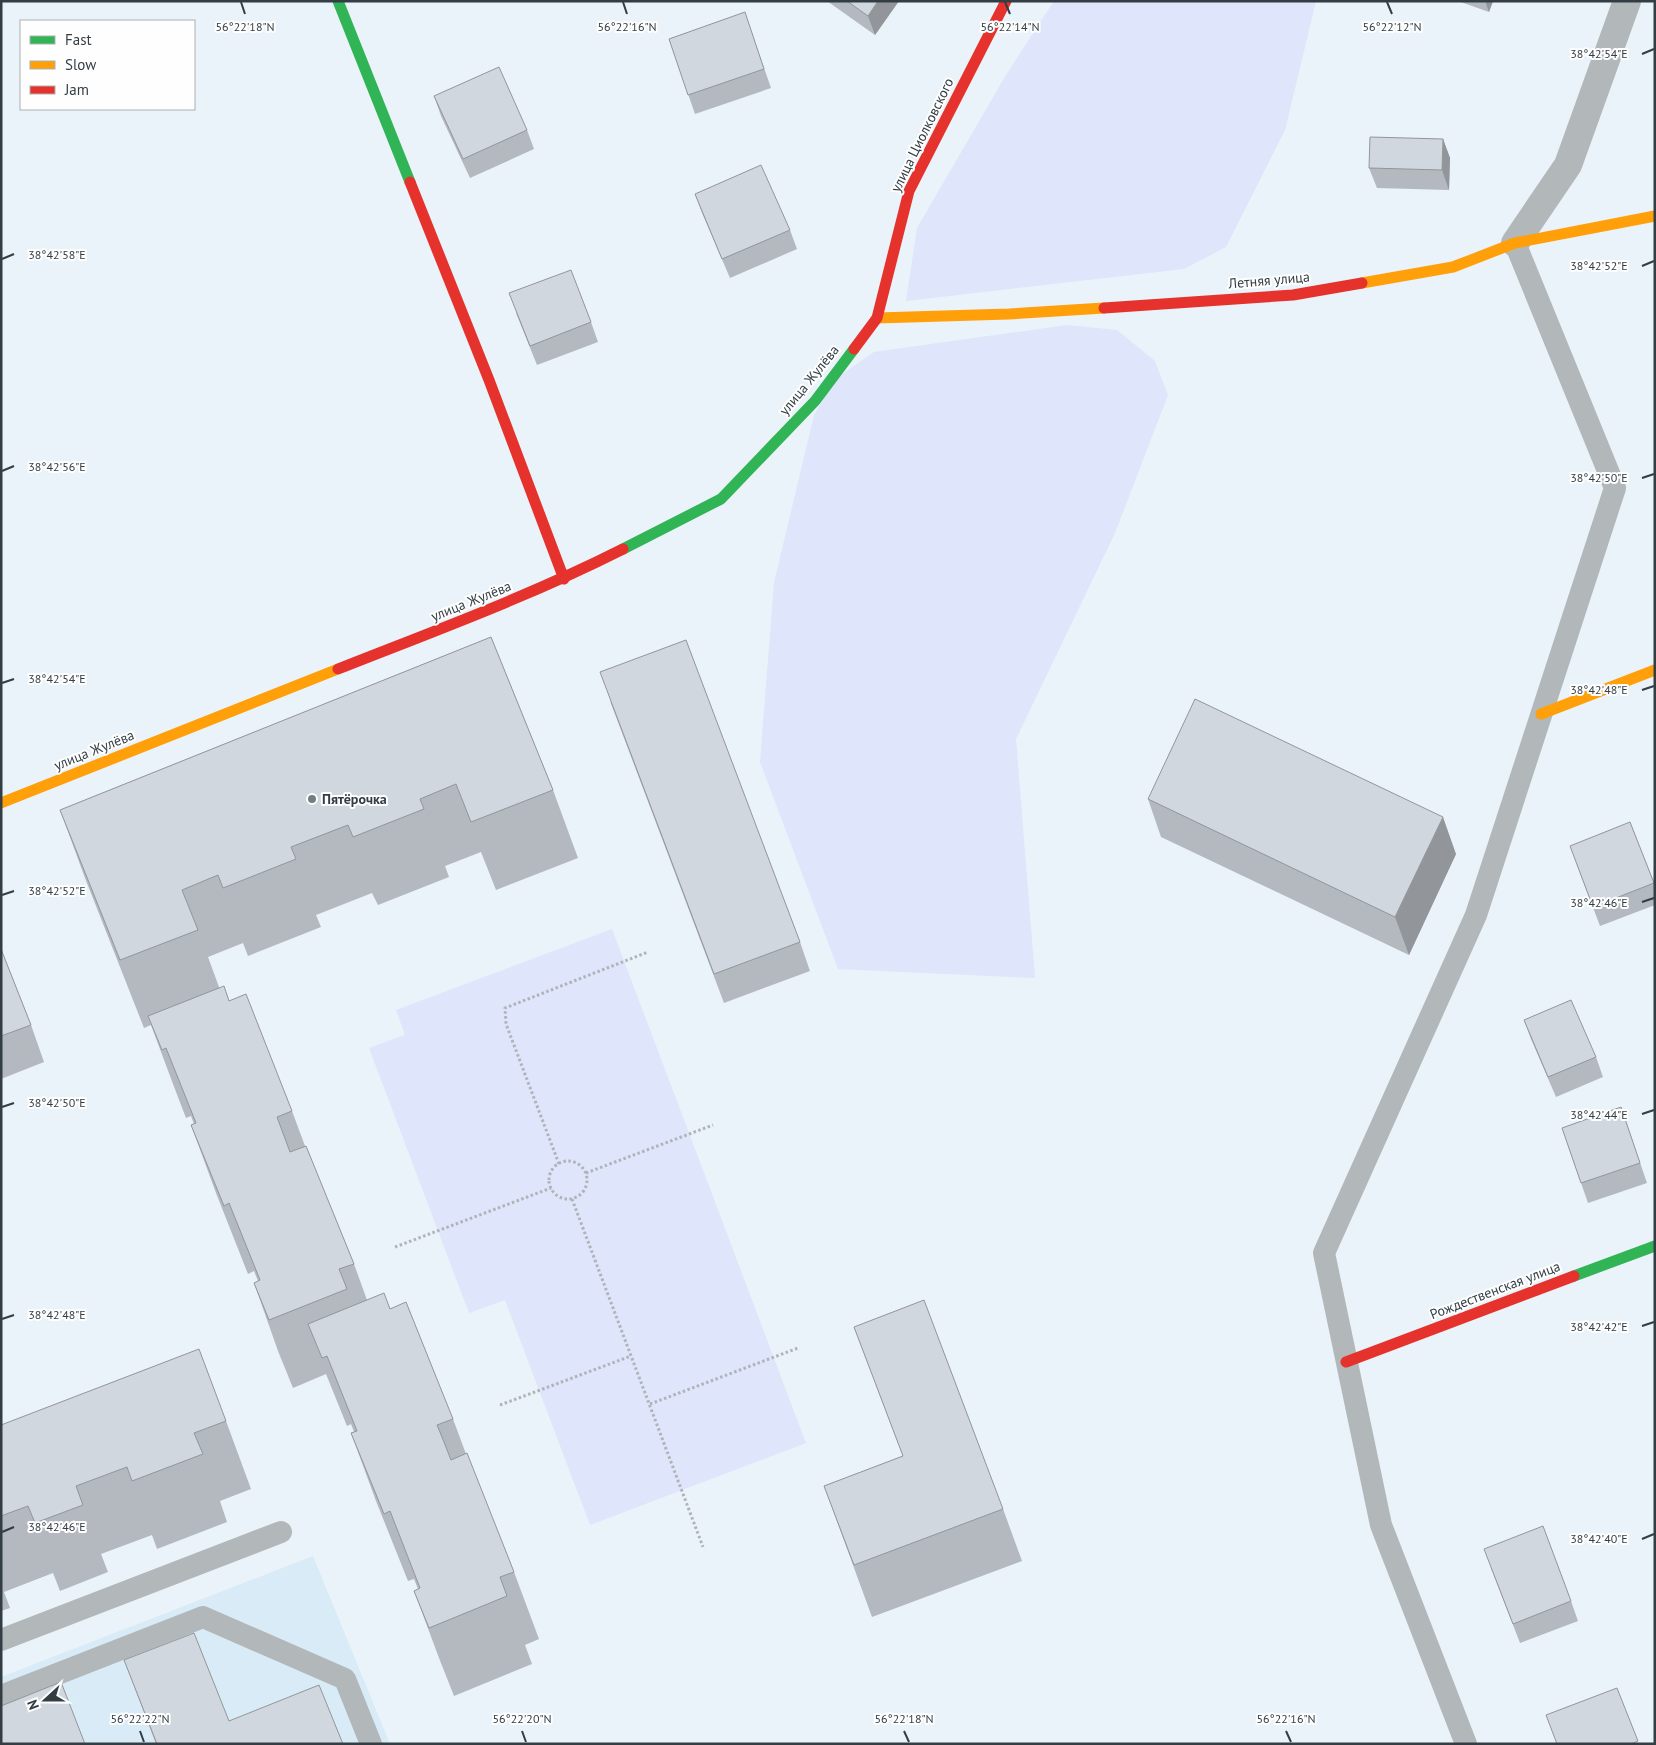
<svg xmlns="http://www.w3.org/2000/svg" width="1656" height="1745" viewBox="0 0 1656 1745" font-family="'PT Sans',sans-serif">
	<rect width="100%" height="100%" fill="#eaf3f9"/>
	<path fill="#d9ebf7" d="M313,1556L390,1744H1V1677Z"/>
	<path fill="#dfe5fa" d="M1054,1H1316L1285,130L1226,247L1184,269L906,301L917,228L1006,75Z
		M1067,325L1117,330L1155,361L1168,395L1115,533L1016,739L1035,978L838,969L760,762L774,583L814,415L835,379L874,352Z
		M612,929L806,1443L590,1525L505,1300L469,1313L369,1048L405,1035L396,1010Z"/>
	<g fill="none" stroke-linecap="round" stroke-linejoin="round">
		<path stroke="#aeb4b7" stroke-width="3" stroke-dasharray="2.5 2.5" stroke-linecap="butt" d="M549 1180a19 19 0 1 1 38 0a19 19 0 1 1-38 0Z
			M559,1164L506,1024L505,1008L648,952
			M586,1173L713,1125
			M572,1199L703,1547
			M395,1247L551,1188
			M650,1404L798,1348
			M500,1405L631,1356"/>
		<path stroke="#b2b8ba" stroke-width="22" d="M1,1640L281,1532
			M1,1696L203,1617L345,1679L371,1744
			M1466,1744L1381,1525L1324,1253L1476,915L1615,488L1515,243"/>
		<path stroke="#b2b8ba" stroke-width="28" d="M1515,243L1568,165L1627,1"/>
		<path stroke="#30b455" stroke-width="11" d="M338,1L410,182
			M623,549L721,499L815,401L854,349
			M1574,1276L1655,1246"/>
		<path stroke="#ff9f0a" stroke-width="11" d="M1362,283L1453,267L1515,243L1655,216
			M877,318L1009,314L1104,308
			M1541,714L1655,670
			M1,803L338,669"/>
		<path stroke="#e5322d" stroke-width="11" d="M410,182L489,380L564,579
			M1104,308L1293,295L1362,283
			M854,349L877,318L909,191L1006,1
			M338,669C434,631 530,596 623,549
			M1346,1362L1574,1276"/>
	</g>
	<path fill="#b3b9bf" d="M827,1H899L875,35Z
		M1458,1H1493L1489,12Z
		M745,13L771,88L695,114L669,39Z
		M434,96L527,130L534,149L470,178L441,116Z
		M1443,139L1450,158L1449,190L1377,188L1369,168Z
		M695,194L790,230L797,249L730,278L702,213Z
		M516,313L591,322L598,342L537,365Z
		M491,637L553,790L578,858L496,890L481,852L445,866L449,877L378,905L372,893L316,915L321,927L248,956L243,943L208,957L219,987L229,1001L292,1111L305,1146L354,1264L367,1300L390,1309L453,1419L466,1454L514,1572L539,1639L525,1645L532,1664L454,1696L439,1658L414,1591L418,1589L414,1579L408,1581L376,1501L351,1433L354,1432L351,1424L347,1426L326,1374L293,1388L278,1351L254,1283L258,1281L254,1271L248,1274L216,1193L191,1125L194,1124L191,1116L186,1118L173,1084L151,1025L144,1028L85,878L60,810Z
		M610,701L800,942L810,971L724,1003Z
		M1148,799L1456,854L1409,955L1161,837Z
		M1630,822L1655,886V905L1600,926L1577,865Z
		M1,949L31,1025L44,1062L1,1079Z
		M1524,1020L1596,1057L1603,1077L1556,1097L1531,1039Z
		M1621,1107L1647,1183L1588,1203L1562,1128Z
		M854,1327L1003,1509L1022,1561L872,1617L824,1486L903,1456Z
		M226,1421L251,1489L220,1501L227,1522L157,1549L152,1535L101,1554L108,1572L60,1591L53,1573L4,1592L10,1608L1,1611V1425Z
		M1491,1568L1571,1601L1578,1621L1520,1643Z
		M124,1660L229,1721L343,1744H156Z"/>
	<path fill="#92969b" d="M878,1H899L875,35L868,16Z
		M1485,1H1493L1489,12Z
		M1443,139L1450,158L1449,190L1442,170Z
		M1443,817L1456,854L1409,955L1395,917Z"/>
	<path fill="#d0d7de" stroke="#92969b" d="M847,1H878L868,16Z
		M745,12L764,69L688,95L669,39Z
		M499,67L527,130L463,159L434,96Z
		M1370,137L1443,139L1442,170L1369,168Z
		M761,165L790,230L722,259L695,194Z
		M571,270L591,322L530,346L509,293Z
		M491,637L553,790L471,822L456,784L420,799L424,809L353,837L348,825L291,847L296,859L223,888L218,875L182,890L198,930L120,960L60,810Z
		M686,640L800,942L714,974L600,672Z
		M1195,699L1443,817L1395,917L1148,799Z
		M1630,822L1654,883L1593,907L1570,846Z
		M1,949L31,1025L1,1036Z
		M224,986L229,1001L246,994L292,1111L277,1117L290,1152L306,1146L354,1264L339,1269L347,1289L269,1320L254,1283L260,1280L229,1203L224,1206L191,1125L196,1123L166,1048L162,1050L148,1016Z
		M1571,1000L1596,1057L1548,1077L1524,1020Z
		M1621,1107L1640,1163L1581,1183L1562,1128Z
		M384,1293L390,1309L406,1302L453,1419L437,1425L444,1442L451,1460L467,1453L514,1572L500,1577L507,1596L429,1628L414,1591L420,1588L390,1511L384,1514L351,1433L357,1431L327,1356L322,1358L308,1324Z
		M924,1300L1003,1509L854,1565L824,1486L903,1456L854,1327Z
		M199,1349L226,1421L194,1433L203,1454L132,1481L127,1467L76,1486L83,1505L35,1523L28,1506L1,1516V1425Z
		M1543,1526L1571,1601L1513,1624L1484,1549Z
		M194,1633L229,1721L319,1685L343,1744H157L124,1660Z
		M61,1682L85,1744H1V1706Z
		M1617,1688L1638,1741L1631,1744H1557L1546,1715Z"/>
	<path fill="none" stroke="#323d44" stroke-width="2" d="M241,2L245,14M623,2L627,14M1005,2L1010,14M1387,2L1392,14M1642,54L1654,49M2,259L14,254M1642,266L1654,261M2,471L14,466M1642,478L1654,474M2,683L14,679M1642,690L1654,686M2,895L14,891M1642,902L1654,898M2,1107L14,1103M1642,1114L1654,1110M2,1319L14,1315M1642,1326L1654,1322M2,1532L14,1527M1642,1539L1654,1534M140,1731L144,1742M522,1731L526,1742M904,1731L909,1742M1286,1731L1291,1742"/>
	<circle fill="#727d83" stroke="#fefefe" stroke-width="2" cx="312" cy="799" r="5"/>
	<g text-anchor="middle" stroke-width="4" stroke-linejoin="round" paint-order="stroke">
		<g font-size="14" fill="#323d44" stroke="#fefefe">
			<text transform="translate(922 135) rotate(-64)" y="5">улица Циолковского</text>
			<text transform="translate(1269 280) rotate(-5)" y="5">Летняя улица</text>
			<text transform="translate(809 380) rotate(-51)" y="5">улица Жулёва</text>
			<text transform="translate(471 601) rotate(-22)" y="5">улица Жулёва</text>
			<text transform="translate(94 750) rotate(-22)" y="5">улица Жулёва</text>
			<text transform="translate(1495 1290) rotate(-21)" y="5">Рождественская улица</text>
		</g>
		<g font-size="14" font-weight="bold" fill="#323d44" stroke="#fefefe" text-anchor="start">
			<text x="322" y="804">Пятёрочка</text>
		</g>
	</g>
	<g font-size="12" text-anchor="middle" fill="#323d44" stroke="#fefefe" stroke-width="4" stroke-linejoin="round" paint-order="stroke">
		<text x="245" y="31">56°22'18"N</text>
		<text x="627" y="31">56°22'16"N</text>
		<text x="1010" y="31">56°22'14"N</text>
		<text x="1392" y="31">56°22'12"N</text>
		<text x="1599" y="58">38°42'54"E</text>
		<text x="57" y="259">38°42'58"E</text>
		<text x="1599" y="270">38°42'52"E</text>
		<text x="57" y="471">38°42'56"E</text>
		<text x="1599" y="482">38°42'50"E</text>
		<text x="57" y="683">38°42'54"E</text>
		<text x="1599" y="694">38°42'48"E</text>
		<text x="57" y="895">38°42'52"E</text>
		<text x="1599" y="907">38°42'46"E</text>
		<text x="57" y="1107">38°42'50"E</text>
		<text x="1599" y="1119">38°42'44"E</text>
		<text x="57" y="1319">38°42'48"E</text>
		<text x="1599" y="1331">38°42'42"E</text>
		<text x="57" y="1531">38°42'46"E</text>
		<text x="1599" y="1543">38°42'40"E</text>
		<text x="140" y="1723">56°22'22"N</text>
		<text x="522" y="1723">56°22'20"N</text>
		<text x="904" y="1723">56°22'18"N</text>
		<text x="1286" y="1723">56°22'16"N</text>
	</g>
	<rect width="1656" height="1745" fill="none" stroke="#323d44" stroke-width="5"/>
	<rect x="20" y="20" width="175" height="90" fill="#fefefe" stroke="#acb1b4"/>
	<rect x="30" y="36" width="25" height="8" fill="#30b455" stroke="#acb1b4"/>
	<text x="65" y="45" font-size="15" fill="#323d44">Fast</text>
	<rect x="30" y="61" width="25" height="8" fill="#ff9f0a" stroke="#acb1b4"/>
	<text x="65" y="70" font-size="15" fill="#323d44">Slow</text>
	<rect x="30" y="86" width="25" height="8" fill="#e5322d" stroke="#acb1b4"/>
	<text x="65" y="95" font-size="15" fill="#323d44">Jam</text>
	<g transform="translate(45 1700) rotate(249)" stroke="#fefefe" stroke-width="4" paint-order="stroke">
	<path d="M0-4L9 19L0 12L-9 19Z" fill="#323d44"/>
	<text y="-8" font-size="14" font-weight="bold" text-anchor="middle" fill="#323d44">N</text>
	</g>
</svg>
